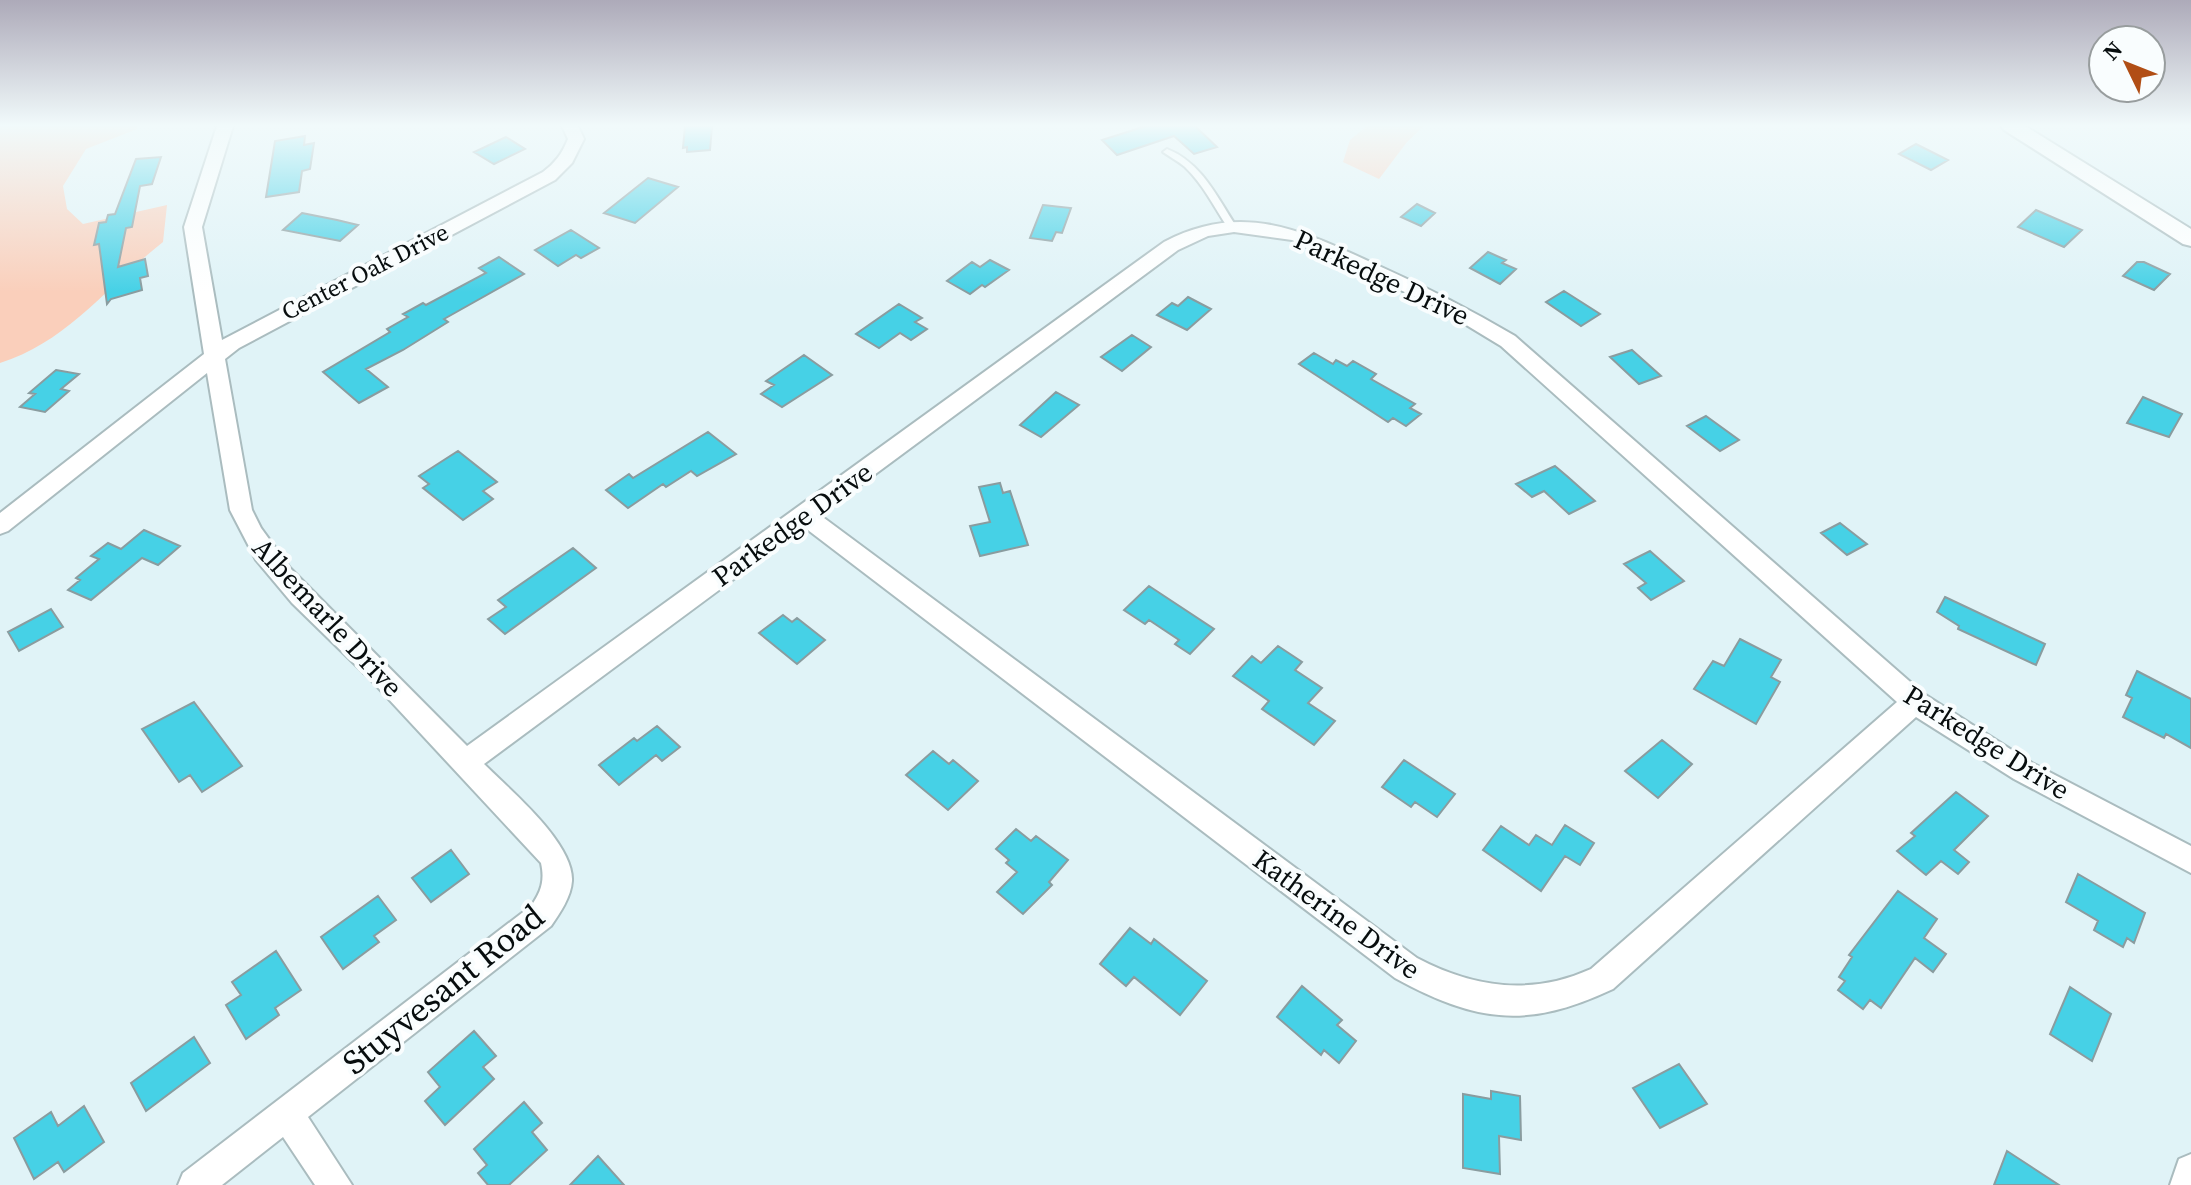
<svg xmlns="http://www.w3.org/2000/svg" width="2191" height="1185" viewBox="0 0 2191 1185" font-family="'Source Serif 4',serif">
	<rect width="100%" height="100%" fill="#e0f3f7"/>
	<path fill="#facfbb" d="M0,126H137V129L86,149L63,186L67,209L83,224L167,205L163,242C109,284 68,342 0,363Z
		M1367,126H1424L1407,142L1379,179L1343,162L1350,140Z"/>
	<path fill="#46d1e6" stroke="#8a9c9f" stroke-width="2" d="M685,126H712L710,150L687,152V147L683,148Z
		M1146,126H1195L1217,147L1194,154L1174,136L1117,155L1102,140Z
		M305,136L304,145L314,143L310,169L302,171L299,192L266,197L275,141Z
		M506,137L525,149L494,164L474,152Z
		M1916,144L1948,160L1931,170L1899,154Z
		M161,157L152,184L140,186L132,227L126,228L118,267L145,259L148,276L140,278L142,290L111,299L107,304L99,244L94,245L99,223L106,222L108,215L115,214L136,159Z
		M648,178L678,187L635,223L604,213Z
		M1417,204L1435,213L1421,226L1401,217Z
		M1043,205L1071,208L1062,233L1056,232L1052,241L1030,238Z
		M2036,210L2082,230L2064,247L2018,227Z
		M302,213L337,220L358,225L340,241L283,230Z
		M571,230L599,248L581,258L576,255L558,266L535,250Z
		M1488,252L1506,260L1502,263L1516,269L1500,284L1470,268Z
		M499,257L524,274L444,319L448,322L403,350L366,369L388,387L359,403L323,372L390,332L387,329L408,317L403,314L423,303L426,305L486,273L479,268Z
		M990,260L1009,270L985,287L982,285L970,294L947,281L972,262L980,267Z
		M2137,262H2144L2170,274L2154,290L2123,276Z
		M1564,291L1600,314L1581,326L1546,302Z
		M1188,297L1211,309L1187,330L1157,315L1172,303L1178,306Z
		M899,304L922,318L915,322L927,329L911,340L900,333L879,348L856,334Z
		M1132,335L1151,347L1122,371L1101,357Z
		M1632,350L1661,376L1639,384L1610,357Z
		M1314,353L1333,364L1336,360L1347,366L1353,361L1376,374L1371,379L1415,404L1410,408L1421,414L1406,426L1393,418L1388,422L1299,364Z
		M804,355L832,375L782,407L761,394L774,385L766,381Z
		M56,370L79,374L61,389L69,391L45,412L20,407L35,394L29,393Z
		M1056,392L1079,405L1041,437L1020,425Z
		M2143,397L2182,414L2169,437L2127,423Z
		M1706,416L1739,440L1720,451L1687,426Z
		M708,432L736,454L697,476L691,471L666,487L663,484L628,508L606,490L629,474L633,478Z
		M458,451L497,482L483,491L493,499L463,520L423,488L429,484L419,476Z
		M1555,466L1568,477L1595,501L1569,514L1544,491L1532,497L1516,484Z
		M1000,483L1003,493L1010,491L1028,545L980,556L970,526L990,522L979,487Z
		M1840,523L1867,544L1847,555L1821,533Z
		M144,530L180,546L158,565L142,558L91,600L68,590L80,580L76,578L99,559L91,556L108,543L121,549Z
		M573,548L596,568L505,634L488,619L506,607L498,600Z
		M1650,551L1684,581L1651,600L1638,588L1646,583L1624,564Z
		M1149,586L1214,629L1190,654L1175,644L1179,640L1149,620L1145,624L1124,610Z
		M1945,597L2045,644L2036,665L1958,629L1959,626L1937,612Z
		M51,609L63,627L19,651L8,632Z
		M783,615L792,622L797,618L825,640L797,664L759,633Z
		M1740,639L1781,660L1771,677L1780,682L1756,724L1694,689L1713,661L1724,666Z
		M1278,646L1302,662L1295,670L1322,688L1308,703L1335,721L1314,745L1262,709L1269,701L1233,676L1252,656L1261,663Z
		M2137,671L2191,699V748L2166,734L2164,738L2123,717L2132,698L2126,695Z
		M194,702L242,766L202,792L190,775L179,782L142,729Z
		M657,726L680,747L662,761L656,755L619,785L599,765L634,738L637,741Z
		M1662,740L1692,764L1658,798L1625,771Z
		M933,751L949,764L953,760L978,781L948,810L906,775Z
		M1404,760L1455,794L1437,817L1415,802L1411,807L1382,787Z
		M1956,792L1988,816L1954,850L1969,862L1958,874L1941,861L1926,875L1897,851L1915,836L1911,833Z
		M1565,825L1594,843L1580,865L1565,856L1541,891L1483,850L1501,826L1529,845L1536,835L1552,845Z
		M1016,829L1031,841L1036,836L1068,860L1049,882L1052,885L1023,914L997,892L1017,872L1006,863L1009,860L996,849Z
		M451,850L469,874L431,902L412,878Z
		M2078,874L2145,913L2134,943L2127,938L2123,947L2094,930L2098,921L2066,902Z
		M1898,891L1937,919L1924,938L1946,954L1933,972L1915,958L1881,1008L1870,1000L1863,1009L1838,990L1845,981L1839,977L1852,957L1849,955Z
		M378,896L396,920L374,936L379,942L343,969L321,937Z
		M1130,928L1151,944L1154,939L1207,981L1180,1015L1134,977L1126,986L1100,964Z
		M276,951L301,990L275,1008L279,1015L246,1039L226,1005L241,995L232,982Z
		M1302,986L1342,1020L1337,1025L1356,1041L1339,1063L1324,1050L1321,1055L1277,1017Z
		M2070,987L2111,1014L2092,1061L2050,1034Z
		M474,1031L496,1056L483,1067L494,1079L445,1125L425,1101L440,1087L428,1072Z
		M194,1037L210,1063L146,1111L131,1083Z
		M1679,1064L1707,1104L1660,1128L1633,1088Z
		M1491,1091L1520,1096L1521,1140L1499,1136L1500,1174L1463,1168V1094L1491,1099Z
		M524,1102L542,1123L532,1132L547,1150L509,1185H488L478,1173L487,1165L474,1149Z
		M84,1106L104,1142L64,1172L58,1162L34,1179L14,1138L51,1112L58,1126Z
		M2007,1151L2059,1185H1994Z
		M598,1156L624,1185H570Z"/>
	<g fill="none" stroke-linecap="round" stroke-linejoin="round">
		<g stroke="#aabcbf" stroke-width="4">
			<path id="service" d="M1167,149C1201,162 1217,197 1236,226L1234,228H1228C1214,207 1203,184 1185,167C1178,161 1170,157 1163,152Z"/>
		</g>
		<g stroke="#aabcbf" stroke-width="4">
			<path id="minor" d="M217,126H233L202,227L222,340L543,172C555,163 562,154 568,139L562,126H578L584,139L572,163L555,180L239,348L225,359L252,510L261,528L290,568L467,746L1164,242C1244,200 1305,232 1379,266C1426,287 1471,310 1515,336L1924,694L2032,763L2191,846V873L2014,779L1916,717L1613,989C1528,1029 1477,1023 1395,978L804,527L484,764C510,790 574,843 572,881C571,897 560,913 551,926L308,1117L352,1185H315L283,1137L222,1185H178L183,1173L531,906C541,892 545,881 541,863L370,679L292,603L256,560L230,510L207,373L8,531L0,534V513L204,354L184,227ZM1234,232L1292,240L1435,306L1501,346L1897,702L1591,969C1531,996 1474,988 1417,958L820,515L1178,250L1208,236Z
				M2191,1154V1185H2170L2179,1159Z"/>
		</g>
		<g stroke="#aabcbf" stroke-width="4">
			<path id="tertiary" d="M2001,126H2025L2191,229V246L2183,244L2004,130Z"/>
		</g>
		<use href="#service" fill="#fff" fill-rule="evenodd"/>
		<use href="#minor" fill="#fff" fill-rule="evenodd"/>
		<use href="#tertiary" fill="#fff" fill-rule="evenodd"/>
	</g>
	<linearGradient id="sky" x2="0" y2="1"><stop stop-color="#adaab9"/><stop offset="0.43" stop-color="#f1fafb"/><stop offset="1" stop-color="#f1fafb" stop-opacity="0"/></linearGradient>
	<rect width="2191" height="292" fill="url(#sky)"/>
	<g text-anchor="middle" stroke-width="8" stroke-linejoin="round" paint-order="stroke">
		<g font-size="24" fill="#070d0e" stroke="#f9fdfe">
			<text transform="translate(365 272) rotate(-27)" y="8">Center Oak Drive</text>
		</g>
		<g font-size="28" fill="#070d0e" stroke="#f9fdfe">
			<text transform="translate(1382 277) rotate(25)" y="10">Parkedge Drive</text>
			<text transform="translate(792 524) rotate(-36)" y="10">Parkedge Drive</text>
			<text transform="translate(328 617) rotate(47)" y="10">Albemarle Drive</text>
			<text transform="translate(1987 742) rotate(32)" y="10">Parkedge Drive</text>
			<text transform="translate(1337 914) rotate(36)" y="10">Katherine Drive</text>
		</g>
		<g font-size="34" fill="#070d0e" stroke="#f9fdfe">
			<text transform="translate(443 989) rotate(-39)" y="12">Stuyvesant Road</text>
		</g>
	</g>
	<g transform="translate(2127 64) rotate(313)"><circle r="38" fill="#f9fdfe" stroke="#989d9e" stroke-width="2"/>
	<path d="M0-6L14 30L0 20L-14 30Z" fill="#b14e15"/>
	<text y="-12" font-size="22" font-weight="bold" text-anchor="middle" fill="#070d0e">N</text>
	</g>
</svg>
